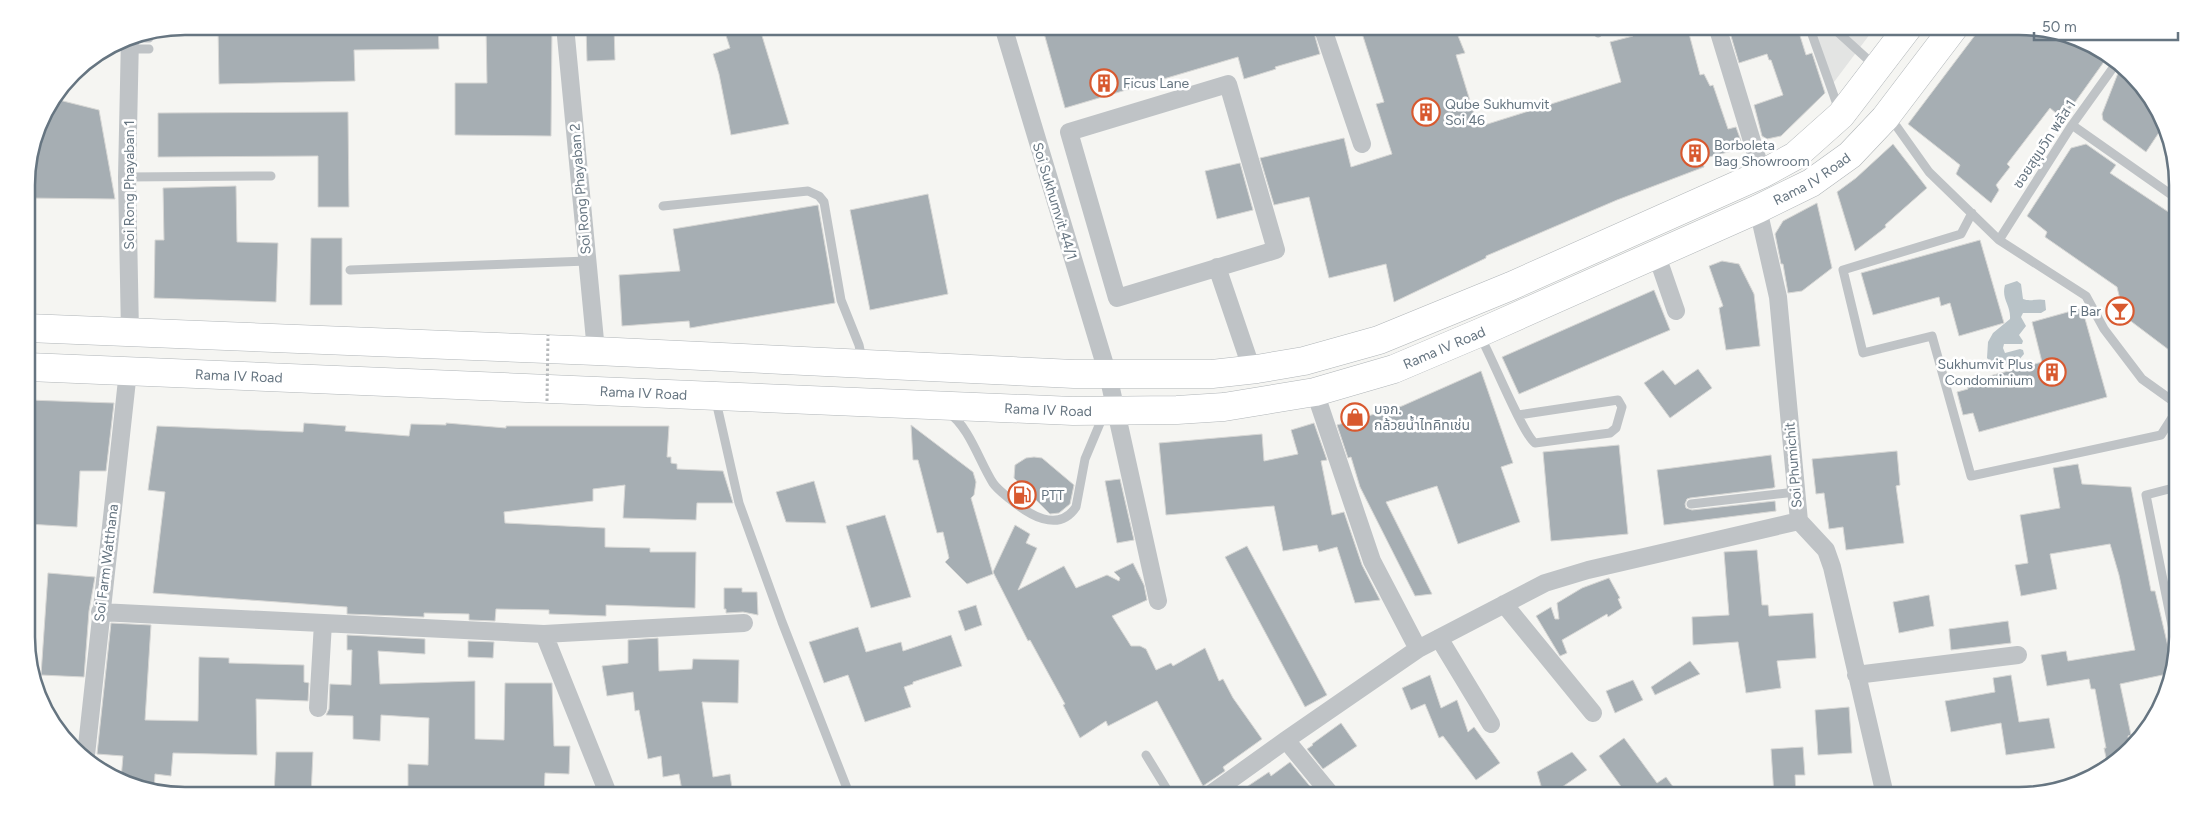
<svg xmlns="http://www.w3.org/2000/svg" width="2204" height="822" viewBox="0 0 2204 822" font-family="Figtree,'Noto Sans Thai',sans-serif">
	<rect width="100%" height="100%" fill="#f5f5f2"/>
	<path fill="#e3e4e3" d="M1811,26H1876L1831,86Z"/>
	<path fill="#b9c3c8" d="M2017,281L2021,284L2023,299C2031,302 2037,298 2045,300L2046,310L2041,313H2023L2021,317L2026,326L2019,335L2023,341L2022,344H2004L2003,348L2005,353L2020,349L2023,350L2024,354L2017,362L1995,367L1987,358L1988,342L1993,333L2010,319C2011,305 2001,299 2005,285Z"/>
	<path fill="#a6aeb3" stroke="#d7d7d5" d="M218,26H438L439,49L354,50L355,81L219,84Z
		M486,26H552L551,136L455,135V83H487Z
		M586,26H614L615,60L587,61Z
		M723,26H759L789,124L731,135L719,74L713,54L730,48Z
		M1042,26H1312L1320,54L1275,67L1276,69L1244,79L1238,57L1065,108Z
		M1372,26H1454L1465,53L1456,55L1478,127L1621,82L1610,42L1633,36L1630,26H1687L1700,75L1704,74L1710,86L1713,85L1728,129L1736,127L1741,141L1739,149L1702,159L1704,167L1617,200L1486,256V258L1394,302L1386,264L1329,278L1309,197L1274,205L1260,158L1344,138L1351,167L1392,154L1376,104L1384,102L1361,30Z
		M1728,26H1797L1806,55L1812,53L1825,93L1781,136L1767,139L1762,136L1754,105L1783,95L1771,60H1769L1767,54L1739,63Z
		M1982,26H2019L2069,35L2106,59L2063,119L2050,108L2007,164L2010,167L1996,185L1999,190L1991,203L1956,174L1960,165L1908,124Z
		M2120,68L2138,81L2161,115L2164,125L2146,152L2103,120L2102,114Z
		M55,99L99,110L115,199L27,198V175L43,115Z
		M348,112L349,207H318V156L158,157V113Z
		M1893,144L1927,188L1885,225L1886,227L1855,251L1837,192L1856,178Z
		M2086,144L2116,165L2110,173L2176,217L2177,356L2124,316L2117,287L2045,237L2047,232L2027,216L2071,148Z
		M1240,163L1253,210L1217,219L1205,171Z
		M236,186L237,242L278,243L276,302L154,298L155,240H164L163,188Z
		M928,194L948,294L870,310L850,210Z
		M1817,203L1832,268L1802,291L1788,293L1783,264H1781L1775,234L1783,221Z
		M818,205L835,303L690,328L689,321L622,326L619,275L680,271L673,229Z
		M311,238H342V305H310Z
		M1980,240L2004,323L1959,336L1950,303L1941,306L1939,297L1873,315L1861,273Z
		M1722,261L1739,264L1754,294L1760,346L1726,350L1719,308L1723,306L1709,266Z
		M1654,290L1670,330L1519,394L1502,357Z
		M2082,308L2107,397L1979,432L1973,413L1963,415L1957,392L1968,389L1967,382L2042,362L2032,322Z
		M1698,369L1712,388L1670,418L1644,383L1663,370L1675,385Z
		M1481,371L1513,463L1501,467L1520,522L1458,544L1437,486L1386,502L1432,594L1415,596L1360,487L1351,457L1348,458L1337,425L1402,406Z
		M28,400L114,403L106,471H80L77,527L28,524Z
		M304,423L346,426L345,431L409,436L411,424L446,425V423L506,428V426H669L667,457H671V463L677,464V469L723,471L733,503H697L696,520L623,518L625,485L593,489V501L504,512L505,523L605,528V547L650,548V552H696L695,608L606,605V616L549,614V610L496,609L495,621L469,620V614L424,613V617L347,614V607L153,593L165,492L148,490L157,426L303,432Z
		M1314,423L1327,460L1321,461L1332,515L1344,512L1362,565L1380,600L1355,603L1337,547L1319,552L1317,545L1283,551L1274,506L1166,515L1159,443L1262,434L1264,461L1298,454L1291,430Z
		M911,425L973,472L976,482L974,495L971,498L993,574L967,584L945,562L949,558L943,532L937,533L918,460H913Z
		M1619,445L1628,534L1551,541L1543,452Z
		M1897,451L1900,485L1896,486L1904,543L1846,550L1843,527L1829,529L1824,493L1816,494L1812,459Z
		M1771,455L1775,487L1773,488L1690,498L1687,499L1685,504L1686,508L1692,510L1775,501L1776,511L1664,525L1657,470Z
		M1034,457L1042,458L1074,485L1070,504L1059,513L1050,514L1014,478L1015,465L1026,458Z
		M2078,464L2082,484L2131,487L2151,591H2155L2173,668L2172,673L2120,684L2131,735L2128,736L2129,744L2134,743L2116,763L2108,767L2104,748H2106L2095,689H2091L2089,679L2047,686L2041,655L2066,651L2068,661L2135,650L2119,575L2110,544L2050,554L2057,589L2021,596L2015,565L2028,563L2020,515L2060,508L2053,468Z
		M1120,479L1134,540L1117,543L1105,481Z
		M814,481L826,523L786,522L776,492Z
		M885,515L911,597L871,608L846,526Z
		M1015,525L1030,534L1026,543L1037,548L1018,590L1064,566L1076,588L1107,575L1119,581L1120,578L1114,572L1133,563L1144,585L1147,600L1112,616L1131,646H1140L1146,649L1156,670L1171,663L1173,666L1205,648L1219,681L1223,679L1233,698L1262,739L1223,767L1225,771L1203,786L1157,701L1108,726L1106,721L1080,738L1063,705L1065,704L1030,640L1028,641L993,572Z
		M1247,546L1327,695L1305,707L1225,557Z
		M1757,550L1762,605H1768L1769,616L1813,613L1816,658L1777,661L1781,688L1746,693L1738,642L1693,645L1692,617L1729,615L1724,552Z
		M48,573L95,577L89,611L84,677L41,675Z
		M1609,578L1620,598L1618,599L1622,608L1608,617L1607,614L1562,640L1567,653L1560,656L1536,616L1551,607L1555,619H1559L1557,603L1582,588Z
		M724,588H742V592H757L758,615L743,612L726,613V609H724Z
		M1929,595L1934,626L1899,633L1893,602Z
		M976,605L982,625L965,631L958,611Z
		M2008,621L2011,643L1951,650L1949,629Z
		M111,623L151,625L145,720L198,721L199,657L229,658V663L304,665V682L309,683L308,701L256,699L257,755L173,753L171,776L155,774L154,791L135,787L121,779L123,756L97,754Z
		M858,627L866,652L901,642L903,651L951,635L962,666L913,682V684L904,687L911,707L865,722L848,675L824,683L809,642Z
		M347,635L425,639V654L378,651L380,684L475,681V739L504,740L505,683H552L554,746H570L569,774L545,773L544,796H408V764L428,765L429,718L381,715L380,741L353,739V716L326,715L329,709L330,684L351,685L352,650H347Z
		M658,638L659,671L692,669L693,659L739,660L738,703L702,702L713,777L730,774L733,796H683L679,774L663,777L661,756L648,759L639,710L635,711L633,692L607,696L602,666L628,663V640Z
		M468,641L494,642L493,658L468,657Z
		M1690,661L1700,674L1655,695L1651,687Z
		M1430,675L1441,708L1457,700L1468,732L1474,727L1500,763L1476,780L1443,736L1439,738L1425,704L1411,710L1402,688Z
		M2011,675L2019,722L2049,718L2055,748L2006,755L2001,723L1951,732L1945,701L1995,692L1993,678Z
		M1633,680L1643,700L1615,713L1606,691Z
		M1849,707L1852,753L1818,755L1815,710Z
		M1341,723L1357,746L1323,769L1307,749L1313,745L1312,744Z
		M1624,738L1657,783L1666,777L1679,795L1628,796L1599,756Z
		M1803,747L1805,775H1795L1796,795H1774L1771,749Z
		M276,752H313L311,796H274Z
		M1572,752L1587,770L1549,796H1544L1537,772Z
		M1290,762L1318,796H1233L1269,772L1271,776Z"/>
	<g fill="none" stroke-linecap="round" stroke-linejoin="round">
		<g stroke="#b0b5b8" stroke-width="29">
			<g id="primary">
				<path d="M27,328L596,351L1074,374H1212L1257,369L1304,361L1379,340L1511,286L1762,174L1795,156L1841,115L1909,26"/>
				<path id="s1" d="M28,367L1073,411L1177,410L1224,407L1315,392L1394,369L1479,333L1758,209L1811,183L1850,155L1885,118L1955,26"/>
			</g>
		</g>
		<path stroke="#bfc3c6" stroke-width="9" d="M1597,26L1598,33
			M1809,26L1839,110
			M1831,26L1875,66
			M130,38H149
			M130,49H149
			M1887,119L1897,127L1929,172L1999,240L2086,296L2104,329L2142,379L2177,404
			M2072,125L2176,198
			M127,177L271,176
			M663,206L808,191L819,196L824,202L841,300L859,345L862,360
			M1972,213L1961,234L1843,270L1863,353L1932,336L1971,476L2161,435L2177,410
			M1999,240L2072,125L2115,65
			M350,270L587,261
			M1480,336C1491,355 1523,435 1535,443L1610,433L1616,428L1622,407L1618,400L1518,415
			M719,398L718,410L739,503L782,622L850,796
			M948,412C970,428 979,461 993,483C997,489 1004,494 1010,499C1028,514 1058,534 1076,507L1085,459L1103,416
			M1691,504L1796,492
			M2176,645L2146,495L2177,487
			M1146,755L1171,796"/>
		<path stroke="#bfc3c6" stroke-width="18" d="M565,26L596,351
			M1003,26L1108,375L1158,601
			M1322,26L1362,144
			M1717,26L1762,174
			M1228,84L1276,250L1117,298L1069,132Z
			M1758,209L1778,297L1799,521L1826,550L1832,567L1885,795
			M1656,253L1676,311
			M1217,267L1252,370
			M130,333L127,177L130,37
			M1315,392L1372,561L1418,649
			M1504,604L1593,713
			M100,612L544,634L744,623
			M544,634L609,796
			M1439,638L1491,724
			M1856,675L2018,655
			M318,708L323,623
			M1286,740L1332,796
			M86,755L128,371
			M1208,796L1286,740L1418,649L1545,583L1588,570L1799,521"/>
		<use href="#primary" stroke="#fff" stroke-width="28"/>
		<path stroke="#b7babc" stroke-width="3" stroke-dasharray="2.5 2.5" stroke-linecap="butt" d="M547,401L548,335"/>
	</g>
	<defs>
		<g id="building-ring" transform="scale(1.4375)"><circle r="9.5" fill="#fff" stroke="#d8592f" stroke-width="1.5"/><path d="M-4-6H4V6H1V3H-1V6H-4ZM-2.5-4.3h1.7v1.8h-1.7ZM.8-4.3h1.7v1.8H.8ZM-2.5-1h1.7V.8h-1.7ZM.8-1h1.7V.8H.8Z" fill="#d8592f"/></g>
		<g id="bar-ring" transform="scale(1.4375)"><circle r="9.5" fill="#fff" stroke="#d8592f" stroke-width="1.5"/><path d="M-6-5H6L.8 .8V4.5H3.5V6h-7V4.5H-.8V.8Z" fill="#d8592f"/></g>
		<g id="shop-ring" transform="scale(1.4375)"><circle r="9.5" fill="#fff" stroke="#d8592f" stroke-width="1.5"/><path d="M-5-2.5h2.3a2.7 3.5 0 0 1 5.4 0H5L5.5 6h-11ZM-1.5-2.5h3a1.5 2.3 0 0 0-3 0Z" fill="#d8592f"/></g>
		<g id="fuel-ring" transform="scale(1.4375)"><circle r="9.5" fill="#fff" stroke="#d8592f" stroke-width="1.5"/><path d="M-5.5-6h7V0h2V4h1.3V-2.5L3-4.5l.8-.8L6-3V5H2.5V1h-1V6h-7ZM-4.2-4.7v3.2H.2V-4.7Z" fill="#d8592f"/></g>
	</defs>
	<g fill-rule="evenodd">
		<use href="#building-ring" x="1104" y="83"/>
		<use href="#building-ring" x="1426" y="112"/>
		<use href="#building-ring" x="1695" y="153"/>
		<use href="#bar-ring" x="2120" y="311"/>
		<use href="#building-ring" x="2052" y="372"/>
		<use href="#shop-ring" x="1355" y="417"/>
		<use href="#fuel-ring" x="1022" y="495"/>
	</g>
	<g text-anchor="middle" stroke-width="5" stroke-linejoin="round" paint-order="stroke">
		<g font-size="14" fill="#667581" stroke="#fff" text-anchor="start">
			<text x="1123" y="88">Ficus Lane</text>
			<text x="1445" y="109">Qube Sukhumvit<tspan x="1445" dy="16">Soi 46</tspan></text>
			<text x="1714" y="150">Borboleta<tspan x="1714" dy="16">Bag Showroom</tspan></text>
			<text x="2101" y="316" text-anchor="end">F Bar</text>
			<text x="2033" y="369" text-anchor="end">Sukhumvit Plus<tspan x="2033" dy="16">Condominium</tspan></text>
			<text x="1374" y="414">บจก.<tspan x="1374" dy="16">กล้วยน้ำไทคิทเช่น</tspan></text>
			<text x="1041" y="500">PTT</text>
		</g>
		<g font-size="14" fill="#667581" stroke="#fff">
			<text transform="translate(2044 144) rotate(-57)" y="5">ซอยสุขุมวิท พลัส 1</text>
			<text dy="5" stroke="none"><textPath href="#s1" startOffset="1831">Rama IV Road</textPath></text>
			<text transform="translate(129 185) rotate(-90)" y="5">Soi Rong Phayaban 1</text>
			<text transform="translate(580 189) rotate(-95)" y="5">Soi Rong Phayaban 2</text>
			<text transform="translate(1055 201) rotate(73)" y="5">Soi Sukhumvit 44/1</text>
			<text dy="5" stroke="none"><textPath href="#s1" startOffset="1426">Rama IV Road</textPath></text>
			<text dy="5" stroke="none"><textPath href="#s1" startOffset="211">Rama IV Road</textPath></text>
			<text dy="5" stroke="none"><textPath href="#s1" startOffset="616">Rama IV Road</textPath></text>
			<text dy="5" stroke="none"><textPath href="#s1" startOffset="1021">Rama IV Road</textPath></text>
			<text transform="translate(1793 465) rotate(-95)" y="5">Soi Phumichit</text>
			<text transform="translate(106 563) rotate(-83)" y="5">Soi Farm Watthana</text>
		</g>
	</g>
	<path d="M0 0H2204V822H0ZM185 35H2019A150 150 0 0 1 2169 185V637A150 150 0 0 1 2019 787H185A150 150 0 0 1 35 637V185A150 150 0 0 1 185 35Z" fill="#fff" fill-rule="evenodd"/>
	<path fill="none" stroke="#667581" stroke-width="2.5" d="M185 35H2019A150 150 0 0 1 2169 185V637A150 150 0 0 1 2019 787H185A150 150 0 0 1 35 637V185A150 150 0 0 1 185 35Z"/>
	<path d="M2034 32v8h144v-8" fill="none" stroke="#667581" stroke-width="2.5"/>
	<text x="2042" y="32" font-size="15" fill="#667581" stroke="#ffffff" stroke-width="4" paint-order="stroke">50 m</text>
</svg>
